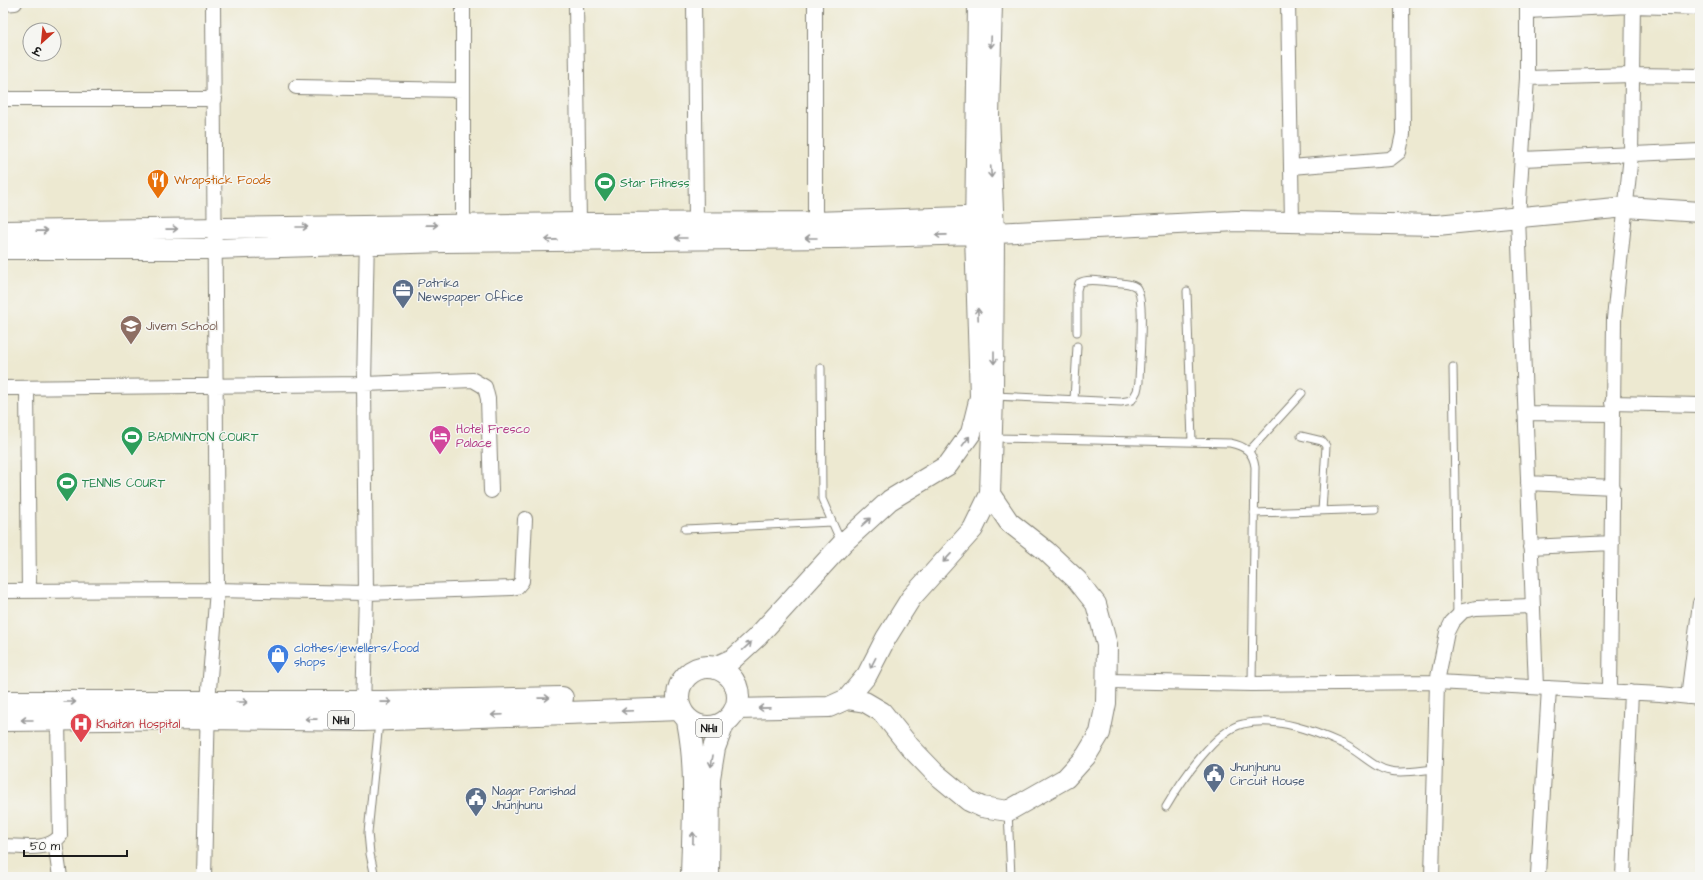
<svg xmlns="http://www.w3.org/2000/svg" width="1703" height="880" viewBox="0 0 1703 880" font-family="'Architects Daughter','Playpen Sans Deva',sans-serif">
	<rect width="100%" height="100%" fill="#f6f6f2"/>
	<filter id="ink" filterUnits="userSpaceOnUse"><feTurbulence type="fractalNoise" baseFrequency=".025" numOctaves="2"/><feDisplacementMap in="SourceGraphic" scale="8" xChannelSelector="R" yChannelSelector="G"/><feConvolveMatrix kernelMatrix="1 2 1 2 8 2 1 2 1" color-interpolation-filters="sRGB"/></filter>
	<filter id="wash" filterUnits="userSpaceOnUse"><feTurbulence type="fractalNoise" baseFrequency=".012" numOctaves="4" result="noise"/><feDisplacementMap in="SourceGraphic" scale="16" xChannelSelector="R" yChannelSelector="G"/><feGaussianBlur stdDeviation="0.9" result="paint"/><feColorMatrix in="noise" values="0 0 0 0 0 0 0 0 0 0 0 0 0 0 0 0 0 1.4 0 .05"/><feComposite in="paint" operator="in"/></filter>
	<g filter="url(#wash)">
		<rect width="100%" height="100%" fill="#ede9d1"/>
	</g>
	<g filter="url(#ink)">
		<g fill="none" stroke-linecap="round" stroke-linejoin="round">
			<g stroke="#848276" stroke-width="9">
				<path id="lane" d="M1187,291L1192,442
					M1453,367L1457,615
					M821,368L822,499L841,542
					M994,396L1121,402L1132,400L1137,391L1139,382C1139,367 1146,296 1136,287C1129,282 1117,283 1109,282C1100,281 1087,278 1079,283L1077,290V332
					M1074,400L1077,346
					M1301,436L1322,441L1326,446L1322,511
					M994,438L1230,443C1245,446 1253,452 1255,467L1252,684
					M1249,451L1302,393
					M1254,513L1375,509
					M685,529L832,522
					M1166,807C1180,783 1216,729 1243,724C1276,716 1314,731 1343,744C1359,751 1373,768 1390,771C1404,774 1422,770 1436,769
					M1008,811L1011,877
					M375,877L370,854L368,833L379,722"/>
			</g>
			<g stroke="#848276" stroke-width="16">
				<path id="street" d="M463,3V225
					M576,3L579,223
					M694,3L696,222
					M1288,3L1292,222
					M1527,3V78L1518,217L1536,687
					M3,4L15,3
					M1527,11L1632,6L1700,8
					M1527,78L1632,75L1700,76
					M296,87L463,90
					M3,99H215
					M1523,159L1700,151
					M1291,167L1390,159L1399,152L1403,134L1402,3
					M815,222V3
					M3,388L364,384L473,380L485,387L488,399L491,491
					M27,388L29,591
					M1612,403L1700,405
					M1525,413L1613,414
					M1528,483L1613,487
					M1530,547L1612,543
					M3,591L217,590L366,593L512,588L517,587L522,581L525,519
					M1108,681L1252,684L1437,682L1660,694L1700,698
					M1610,691L1614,319L1631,155L1633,3
					M1688,697L1700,603
					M363,709L366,593L364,384L367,236
					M55,842L60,877
					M3,846C21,846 48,852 60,836L58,720
					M1538,875L1549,688
					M204,877L208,702L217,590L213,3
					M1432,877L1437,682L1447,632L1452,622L1463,611L1476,608L1533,606
					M1623,877L1631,692"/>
			</g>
			<g stroke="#848276" stroke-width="22">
				<path id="secondary" d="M3,231L579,223L815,222L993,216
					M3,249H214L444,242L838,238L975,234L1237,221L1437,225L1626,207L1700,212
					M715,667L733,659L757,637L842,544L890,500L948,465L971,433L980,397L975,234L978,3
					M847,699L865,702L882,712L910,747L935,773L969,801L982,807L1008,811L1066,778L1086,756L1100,733L1106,703L1107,645L1096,604L1077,580L1046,551L1009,522L990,494
					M736,709L829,707L847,699L867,675L886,638L911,598L973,529L990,494L993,396L994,233L989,116L992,3"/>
			</g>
			<g stroke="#848276" stroke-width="24">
				<path id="highway" d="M678 697a30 30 0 1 1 60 0a30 30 0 1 1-60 0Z
					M3,702H383L562,698
					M3,720L208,718L363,720L680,709
					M688,721C698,772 693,825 692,877
					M708,877L709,778L714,748L723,724"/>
			</g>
			<use href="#lane" stroke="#fff" stroke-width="7"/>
			<use href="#street" stroke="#fff" stroke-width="14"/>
			<use href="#secondary" stroke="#fff" stroke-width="20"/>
			<use href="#highway" stroke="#fff" stroke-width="22"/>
		</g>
		<defs><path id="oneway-shaft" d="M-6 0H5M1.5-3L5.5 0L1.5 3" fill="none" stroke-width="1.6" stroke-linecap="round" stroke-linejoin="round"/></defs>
		<g stroke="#999">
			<use href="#oneway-shaft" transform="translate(991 42) rotate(92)"/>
			<use href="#oneway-shaft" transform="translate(991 172) rotate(87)"/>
			<use href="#oneway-shaft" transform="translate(432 225) rotate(-1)"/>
			<use href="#oneway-shaft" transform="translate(302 227)"/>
			<use href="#oneway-shaft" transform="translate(172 229) rotate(-1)"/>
			<use href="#oneway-shaft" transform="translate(42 231) rotate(-1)"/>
			<use href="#oneway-shaft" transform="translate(941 235) rotate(179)"/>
			<use href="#oneway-shaft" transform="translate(681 238) rotate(180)"/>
			<use href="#oneway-shaft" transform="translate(811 238) rotate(180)"/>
			<use href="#oneway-shaft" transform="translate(551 240) rotate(179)"/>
			<use href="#oneway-shaft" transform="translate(978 314) rotate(-92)"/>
			<use href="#oneway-shaft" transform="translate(994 358) rotate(90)"/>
			<use href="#oneway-shaft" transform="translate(966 441) rotate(-53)"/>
			<use href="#oneway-shaft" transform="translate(866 522) rotate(-42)"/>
			<use href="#oneway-shaft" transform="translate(947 558) rotate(133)"/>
			<use href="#oneway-shaft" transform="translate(747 646) rotate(-43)"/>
			<use href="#oneway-shaft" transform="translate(873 663) rotate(117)"/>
			<use href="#oneway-shaft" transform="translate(544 698) rotate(-1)"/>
			<use href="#oneway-shaft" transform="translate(70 702)"/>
			<use href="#oneway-shaft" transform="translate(242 702)"/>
			<use href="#oneway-shaft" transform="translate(386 702) rotate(-1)"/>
			<use href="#oneway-shaft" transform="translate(764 708) rotate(179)"/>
			<use href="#oneway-shaft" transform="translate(627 711) rotate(178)"/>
			<use href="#oneway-shaft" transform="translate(497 715) rotate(178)"/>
			<use href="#oneway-shaft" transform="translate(311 719) rotate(-179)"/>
			<use href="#oneway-shaft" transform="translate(27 720) rotate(-180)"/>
			<use href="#oneway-shaft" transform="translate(712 761) rotate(100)"/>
			<use href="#oneway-shaft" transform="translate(693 838) rotate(-89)"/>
		</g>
	</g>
	<defs>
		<g id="restaurant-pin" transform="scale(1.15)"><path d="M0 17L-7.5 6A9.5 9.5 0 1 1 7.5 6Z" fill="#e8710a" stroke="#f6f6f2"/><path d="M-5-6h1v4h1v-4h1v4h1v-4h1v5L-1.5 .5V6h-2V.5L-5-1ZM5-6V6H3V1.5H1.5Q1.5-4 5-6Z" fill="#fff"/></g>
		<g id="stadium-pin" transform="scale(1.15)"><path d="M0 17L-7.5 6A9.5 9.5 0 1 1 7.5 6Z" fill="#2e9e5b" stroke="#f6f6f2"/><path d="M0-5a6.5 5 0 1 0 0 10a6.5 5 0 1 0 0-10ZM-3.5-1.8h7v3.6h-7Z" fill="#fff"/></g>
		<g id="office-pin" transform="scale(1.15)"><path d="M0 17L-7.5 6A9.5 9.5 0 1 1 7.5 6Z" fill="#5c6f8a" stroke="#f6f6f2"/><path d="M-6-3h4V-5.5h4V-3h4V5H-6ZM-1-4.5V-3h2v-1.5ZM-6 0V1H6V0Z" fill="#fff"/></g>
		<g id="school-pin" transform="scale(1.15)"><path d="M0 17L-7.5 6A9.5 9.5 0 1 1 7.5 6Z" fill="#8d6e63" stroke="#f6f6f2"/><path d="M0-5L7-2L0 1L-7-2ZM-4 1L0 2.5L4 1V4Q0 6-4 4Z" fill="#fff"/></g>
		<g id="hotel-pin" transform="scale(1.15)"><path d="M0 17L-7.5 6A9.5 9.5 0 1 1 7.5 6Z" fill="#d1479c" stroke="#f6f6f2"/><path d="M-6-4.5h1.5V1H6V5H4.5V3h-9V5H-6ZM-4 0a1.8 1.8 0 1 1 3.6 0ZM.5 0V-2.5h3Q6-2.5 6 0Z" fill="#fff"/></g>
		<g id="shop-pin" transform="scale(1.15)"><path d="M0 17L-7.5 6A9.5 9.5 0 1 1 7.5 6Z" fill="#3f7fe0" stroke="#f6f6f2"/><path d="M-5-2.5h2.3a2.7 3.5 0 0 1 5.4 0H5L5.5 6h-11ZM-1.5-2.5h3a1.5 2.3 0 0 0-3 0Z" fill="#fff"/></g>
		<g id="hospital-pin" transform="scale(1.15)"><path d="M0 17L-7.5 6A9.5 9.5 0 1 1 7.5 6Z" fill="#e0444e" stroke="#f6f6f2"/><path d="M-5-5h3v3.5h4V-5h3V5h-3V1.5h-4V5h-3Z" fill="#fff"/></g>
		<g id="civic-pin" transform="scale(1.15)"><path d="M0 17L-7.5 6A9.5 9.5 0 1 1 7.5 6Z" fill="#5c6f8a" stroke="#f6f6f2"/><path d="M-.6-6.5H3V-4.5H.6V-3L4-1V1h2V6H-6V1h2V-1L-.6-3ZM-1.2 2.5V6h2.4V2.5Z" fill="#fff"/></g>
	</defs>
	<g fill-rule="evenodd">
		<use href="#restaurant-pin" x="158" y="180"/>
		<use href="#stadium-pin" x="605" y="183"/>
		<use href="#office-pin" x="403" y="290"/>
		<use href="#school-pin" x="131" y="326"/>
		<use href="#hotel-pin" x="440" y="436"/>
		<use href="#stadium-pin" x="132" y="437"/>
		<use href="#stadium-pin" x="67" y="483"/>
		<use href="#shop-pin" x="278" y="655"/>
		<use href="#hospital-pin" x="81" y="724"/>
		<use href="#civic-pin" x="1214" y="774"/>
		<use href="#civic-pin" x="476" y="798"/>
	</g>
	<g text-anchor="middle" stroke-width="3" stroke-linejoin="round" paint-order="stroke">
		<g fill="#f6f6f2" stroke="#5d5d5c" stroke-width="1">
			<rect x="328" y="711" width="26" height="18" rx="3"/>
			<rect x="696" y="719" width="26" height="18" rx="3"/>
		</g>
		<g font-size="11" font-weight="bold" fill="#1c1c1c">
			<text x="341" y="724">NH11</text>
			<text x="709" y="732">NH11</text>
		</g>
		<g font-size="12" fill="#c56008" stroke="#f6f6f2" text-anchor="start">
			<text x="174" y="184">Wrapstick Foods</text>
		</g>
		<g font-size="12" fill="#27864d" stroke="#f6f6f2" text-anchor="start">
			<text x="620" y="187">Star Fitness</text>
			<text x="148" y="441">BADMINTON COURT</text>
			<text x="82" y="487">TENNIS COURT</text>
		</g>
		<g font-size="12" fill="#4e5e75" stroke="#f6f6f2" text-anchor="start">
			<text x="418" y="287">Patrika<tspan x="418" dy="14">Newspaper Office</tspan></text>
			<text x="1230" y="771">Jhunjhunu<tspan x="1230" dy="14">Circuit House</tspan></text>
			<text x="492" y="795">Nagar Parishad<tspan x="492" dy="14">Jhunjhunu</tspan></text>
		</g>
		<g font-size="12" fill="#785e54" stroke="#f6f6f2" text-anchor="start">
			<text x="146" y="330">Jivem School</text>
		</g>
		<g font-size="12" fill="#b23c85" stroke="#f6f6f2" text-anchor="start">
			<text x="456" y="433">Hotel Fresco<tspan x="456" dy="14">Palace</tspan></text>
		</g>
		<g font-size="12" fill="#366cbe" stroke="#f6f6f2" text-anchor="start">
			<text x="294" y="652">clothes/jewellers/food<tspan x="294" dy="14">shops</tspan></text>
		</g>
		<g font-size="12" fill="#be3a42" stroke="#f6f6f2" text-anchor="start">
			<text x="96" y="728">Khaitan Hospital</text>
		</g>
	</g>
	<rect width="1703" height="880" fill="none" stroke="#f6f6f2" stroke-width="16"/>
	<g transform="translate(42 42) rotate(207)"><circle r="19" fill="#f6f6f2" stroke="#9f9f9c"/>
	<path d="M0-3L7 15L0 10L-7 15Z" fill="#c8321e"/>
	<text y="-6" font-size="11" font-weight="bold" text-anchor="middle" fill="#1c1c1c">उ</text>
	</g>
	<path d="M24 850v6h103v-6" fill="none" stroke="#1c1c1c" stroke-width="2"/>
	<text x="30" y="850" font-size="12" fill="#1c1c1c" stroke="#f6f6f2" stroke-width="3" paint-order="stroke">50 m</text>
</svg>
